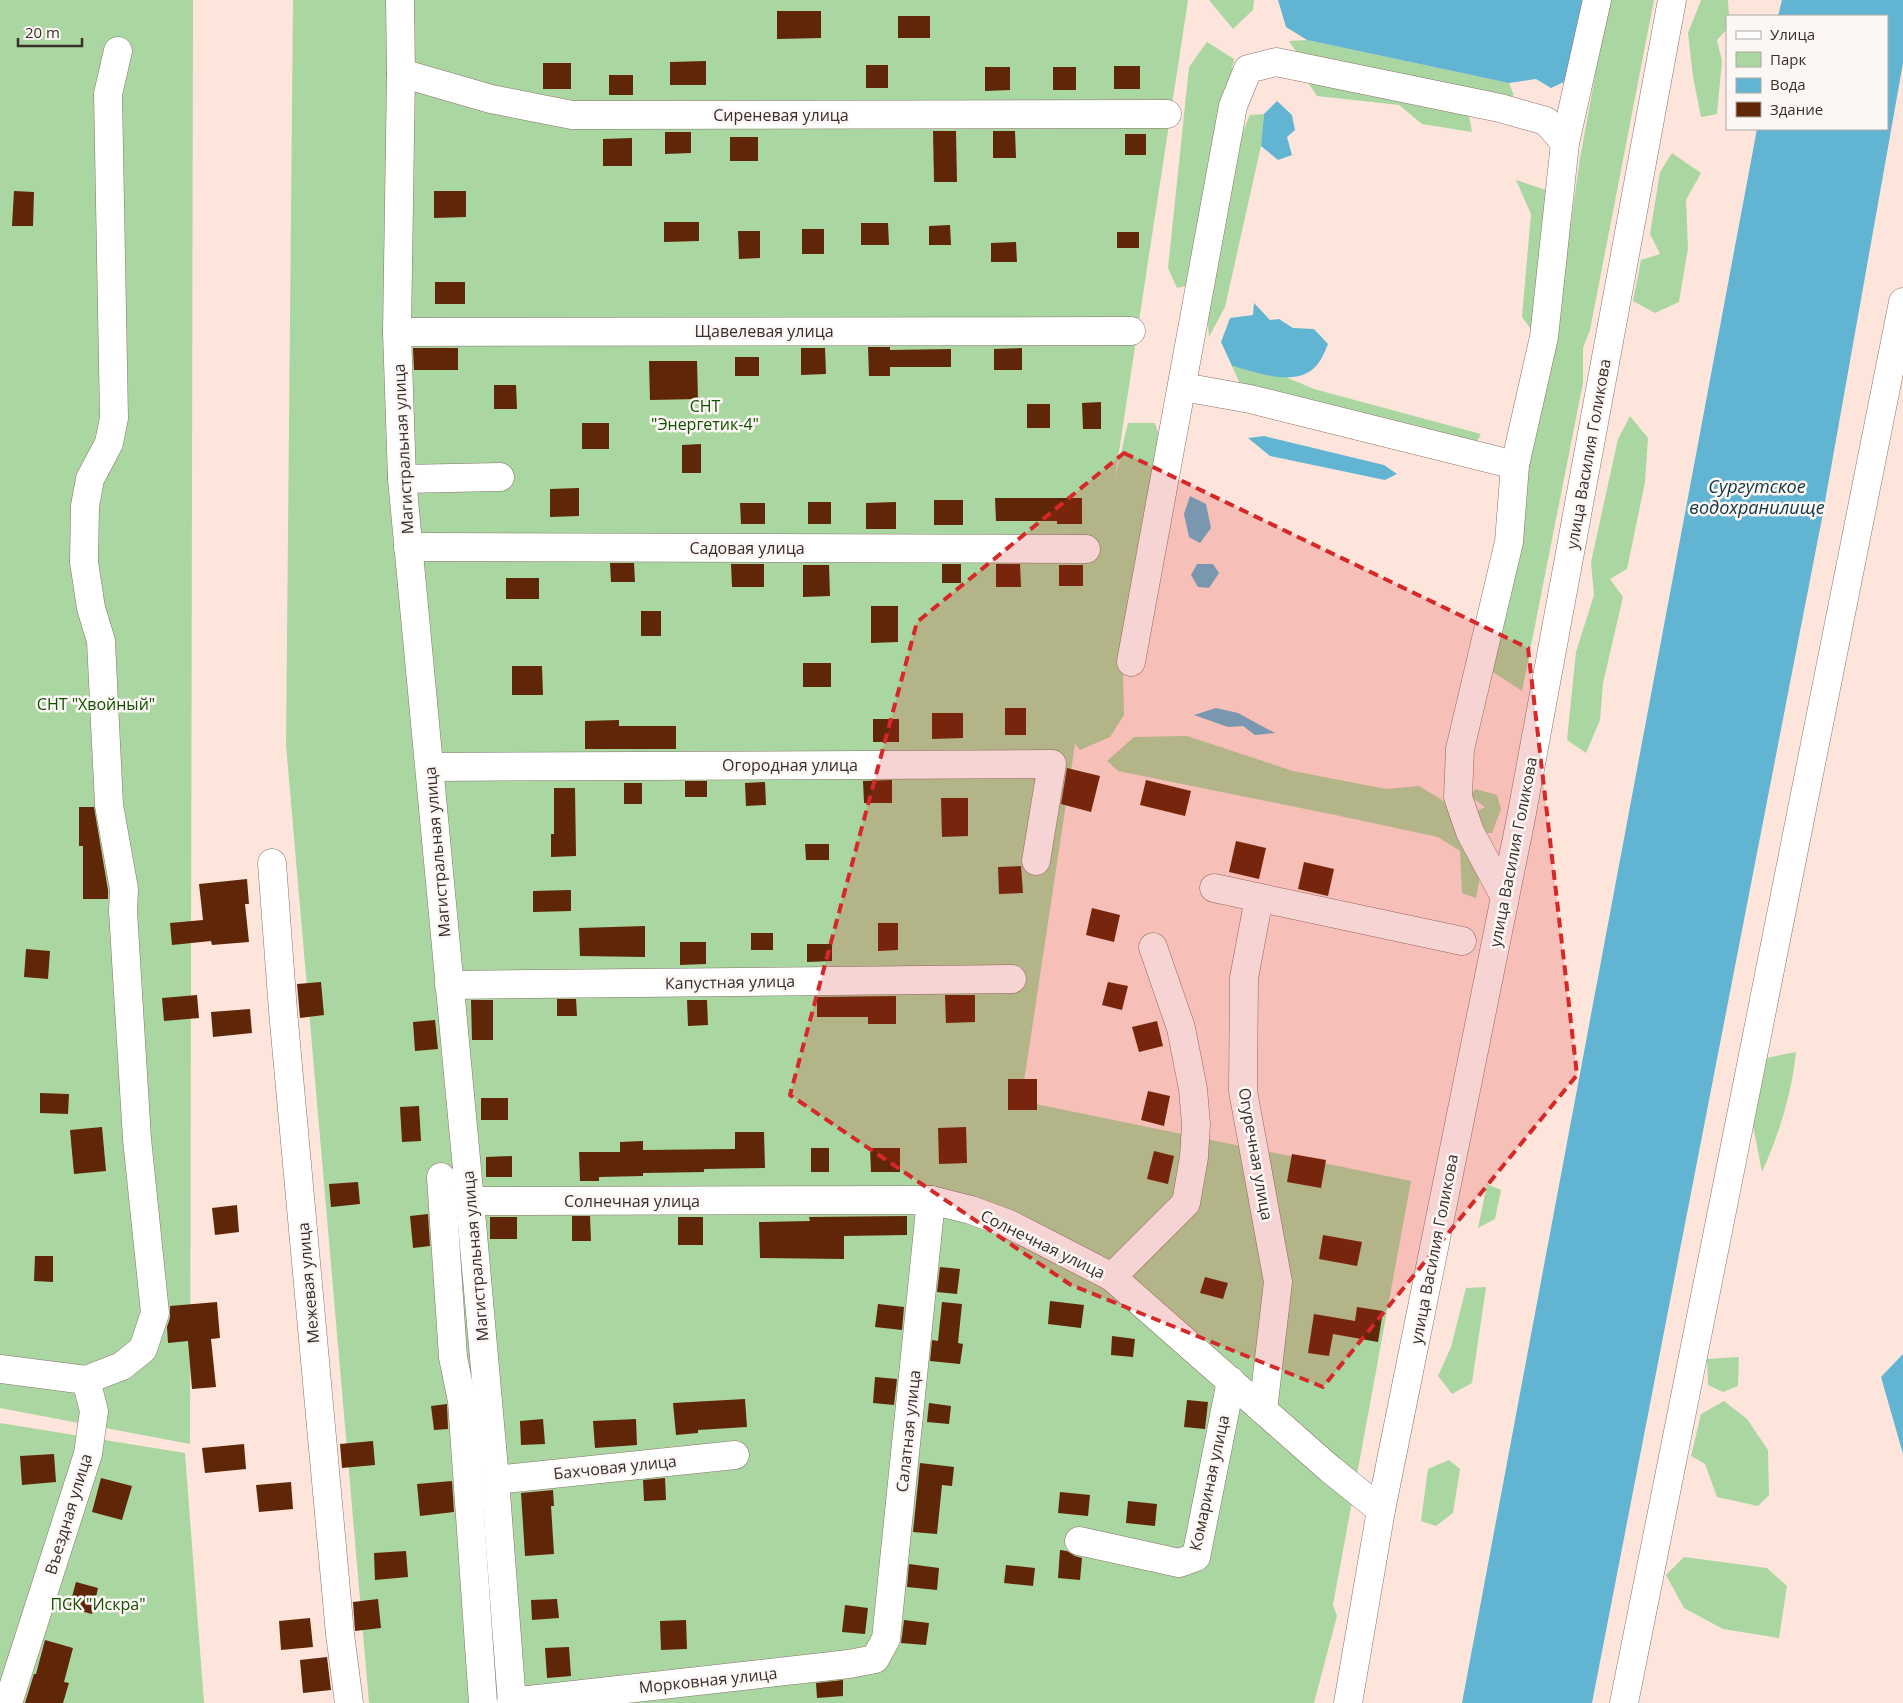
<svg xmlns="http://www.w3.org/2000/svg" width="1903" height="1703" font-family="'Open Sans',sans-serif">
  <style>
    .green { fill: #aad7a1 }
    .water { fill: #62b4d3 }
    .building { fill: #5f2607 }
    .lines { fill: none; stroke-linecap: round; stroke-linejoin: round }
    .minor-casing { stroke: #877269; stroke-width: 29 }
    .minor { stroke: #fff; stroke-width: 28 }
    .marked { fill: #d62828; fill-opacity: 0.2; stroke: #d62828; stroke-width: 4; stroke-dasharray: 10 6; stroke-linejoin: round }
    .labels { text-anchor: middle; stroke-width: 5; stroke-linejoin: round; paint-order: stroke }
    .street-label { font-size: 16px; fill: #382f2b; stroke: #fcf7f5 }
    .park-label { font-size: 16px; fill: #124f00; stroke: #fcf7f5 }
    .water-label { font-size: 18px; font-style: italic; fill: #0e3542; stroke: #fcf7f5 }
  </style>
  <rect width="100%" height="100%" fill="#fee5db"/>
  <!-- green -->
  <g class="green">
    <polygon points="0,0 193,0 190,1444 0,1408"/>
    <polygon points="293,0 1188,0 1115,478 1128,423 1155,423 1163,448 1123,675 1124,715 1110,737 1080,750 1075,744 1021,1101 1411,1181 1333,1605 1337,1616 1314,1703 369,1703 286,745"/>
    <polygon points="1209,0 1254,0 1253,10 1233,29"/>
    <polygon points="1609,0 1654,0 1590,330 1583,348 1583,383 1522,691 1490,670 1523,465 1555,336 1580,158"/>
    <polygon points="1701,0 1728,0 1729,16 1727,16 1727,29 1717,40 1722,61 1717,114 1701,117 1693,77 1688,33"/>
    <polygon points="1307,40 1509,83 1514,95 1499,101 1297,53 1289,41"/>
    <polygon points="1207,42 1234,59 1190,285 1177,288 1168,268 1189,67"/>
    <polygon points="1305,78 1468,111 1472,132 1422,124 1399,105 1317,96"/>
    <polygon points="1264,114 1261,146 1225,307 1209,337 1206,303 1234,152 1250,115"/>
    <polygon points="1672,153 1701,173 1686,200 1688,248 1679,302 1655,313 1633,301 1641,260 1660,254 1650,234 1660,172"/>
    <polygon points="1516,180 1549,191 1535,335 1522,317 1531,214"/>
    <polygon points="1232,366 1288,378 1314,389 1481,434 1475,445 1240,384"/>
    <polygon points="1630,416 1648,438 1645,482 1627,569 1610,579 1623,597 1603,683 1600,720 1586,753 1567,740 1576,652 1594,595 1591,562 1618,439"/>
    <polygon points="1187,736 1293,771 1386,789 1419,786 1447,803 1481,872 1476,898 1462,893 1460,851 1438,837 1340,816 1118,771 1107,761 1134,737"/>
    <polygon points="1475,789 1497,795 1501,809 1492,833 1478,833 1475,812 1485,807 1471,797"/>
    <path d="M1796 1052C1792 1093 1779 1134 1762 1172L1753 1126 1766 1058Z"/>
    <polygon points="1487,1184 1501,1190 1495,1219 1478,1228"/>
    <polygon points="1486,1287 1472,1383 1452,1394 1438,1376 1451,1347 1466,1288"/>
    <polygon points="1739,1357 1738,1386 1723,1392 1708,1385 1707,1359"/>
    <polygon points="1724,1401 1747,1419 1768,1450 1769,1495 1758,1506 1717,1497 1705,1464 1691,1456 1701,1414"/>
    <polygon points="0,1423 185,1453 204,1703 0,1703"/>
    <polygon points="1449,1460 1460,1469 1453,1513 1436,1526 1421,1521 1428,1469"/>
    <polygon points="1684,1557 1767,1568 1787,1586 1779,1638 1723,1629 1684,1608 1666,1575"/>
  </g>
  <!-- water -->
  <g class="water">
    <polygon points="1278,0 1584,0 1571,65 1564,82 1551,88 1536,79 1509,83 1307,40 1286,27"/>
    <polygon points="1782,0 1903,0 1903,63 1823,513 1592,1703 1462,1703 1757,129 1887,129 1887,16 1778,16"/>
    <polygon points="1277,101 1292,115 1295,130 1287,137 1292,155 1278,160 1261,146 1264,114"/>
    <path d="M1254 303 1270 320 1279 319 1293 328 1314 329 1328 344C1325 351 1322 359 1317 365 1296 389 1258 372 1232 366L1221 342 1230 318 1253 315Z"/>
    <polygon points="1264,436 1384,465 1397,474 1385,480 1270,456 1248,438"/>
    <polygon points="1190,496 1206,504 1211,528 1200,543 1189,537 1184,514"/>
    <polygon points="1197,564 1213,564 1219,573 1209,588 1198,587 1191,575"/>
    <polygon points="1216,708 1238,713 1275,733 1255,735 1243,726 1228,727 1194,715"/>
    <polygon points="1903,1354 1903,1454 1881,1377"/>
  </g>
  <!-- building -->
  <g class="building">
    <polygon points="777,11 821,11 821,38 777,39"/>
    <rect x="898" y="16" width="32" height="22"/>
    <polygon points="706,61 706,85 670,85 670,62"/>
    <rect x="543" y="63" width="28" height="26"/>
    <rect x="866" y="65" width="22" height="23"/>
    <rect x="1114" y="66" width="26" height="23"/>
    <polygon points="985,67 1010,67 1010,90 985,91"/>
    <rect x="1053" y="67" width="23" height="23"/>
    <rect x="609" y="75" width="24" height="20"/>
    <polygon points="933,131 956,131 957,182 934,182"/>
    <polygon points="993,131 1015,131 1016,158 993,158"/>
    <polygon points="665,132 691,132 691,153 665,154"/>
    <rect x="1125" y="134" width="21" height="21"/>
    <rect x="730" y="137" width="28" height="24"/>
    <polygon points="632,138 632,166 603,166 603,139"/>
    <polygon points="14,191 34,192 33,226 12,226"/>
    <polygon points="434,191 466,191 466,217 434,218"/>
    <polygon points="664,222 699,222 699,241 664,242"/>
    <polygon points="861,223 888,223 889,245 861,245"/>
    <polygon points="950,225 951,245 929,245 929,226"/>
    <rect x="802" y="229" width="22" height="25"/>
    <polygon points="738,231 760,231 760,258 739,259"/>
    <rect x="1117" y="232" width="22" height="16"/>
    <polygon points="1016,242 1017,262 991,262 991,243"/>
    <rect x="435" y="282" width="30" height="22"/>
    <polygon points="868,347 890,347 890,350 951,349 951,367 890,367 890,376 869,376"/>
    <polygon points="413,348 458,348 458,370 414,370"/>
    <polygon points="801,348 825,348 826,374 801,375"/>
    <polygon points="1022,348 1022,370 994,370 994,349"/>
    <rect x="735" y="357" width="24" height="19"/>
    <polygon points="649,361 697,361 698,399 650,400"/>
    <polygon points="494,385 516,385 517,409 494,409"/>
    <polygon points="1101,402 1101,429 1083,429 1082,403"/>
    <rect x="1027" y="404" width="23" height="24"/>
    <rect x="582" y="423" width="27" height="26"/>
    <polygon points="701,444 701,473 682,473 682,445"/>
    <polygon points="579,488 579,516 550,517 550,489"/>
    <polygon points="995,498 1082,498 1082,524 1057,524 1057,521 996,521"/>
    <rect x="934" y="500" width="29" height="25"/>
    <rect x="808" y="502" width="23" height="22"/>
    <polygon points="896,502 896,529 866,529 866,503"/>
    <polygon points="740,503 765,503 765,524 741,524"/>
    <polygon points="610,563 634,563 635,582 611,582"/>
    <polygon points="731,564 764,564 764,587 732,587"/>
    <rect x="942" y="564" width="19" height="19"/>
    <polygon points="996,564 1020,564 1021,587 996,587"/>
    <polygon points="803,565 829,565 830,596 803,597"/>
    <rect x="1059" y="565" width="24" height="21"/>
    <rect x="506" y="578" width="33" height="21"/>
    <polygon points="871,606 898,606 898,642 871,643"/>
    <rect x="641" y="611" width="20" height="25"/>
    <rect x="803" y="663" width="28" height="24"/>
    <polygon points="512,666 542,666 543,695 512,695"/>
    <rect x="1005" y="708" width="21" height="27"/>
    <polygon points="932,713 963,713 963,738 932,739"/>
    <rect x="873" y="719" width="26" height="23"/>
    <polygon points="619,720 619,726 676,726 676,749 585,749 585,721"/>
    <polygon points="1067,768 1100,776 1091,812 1061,804"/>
    <polygon points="892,780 892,803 864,803 863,781"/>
    <polygon points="1146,780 1191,791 1185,816 1140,805"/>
    <rect x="685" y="781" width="22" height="16"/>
    <polygon points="765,782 766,805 746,806 745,783"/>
    <rect x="624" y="783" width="18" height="21"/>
    <polygon points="554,788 575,788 576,856 551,857 551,834 554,834"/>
    <polygon points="941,798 968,798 968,836 942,837"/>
    <polygon points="79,807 94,807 108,890 108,899 83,899 83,846 79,846"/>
    <polygon points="1236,841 1266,848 1259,879 1229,872"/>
    <polygon points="805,844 829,844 829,860 806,860"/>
    <polygon points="1304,862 1334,869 1328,896 1298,889"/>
    <polygon points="1021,866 1023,893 999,894 998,867"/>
    <polygon points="247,879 249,904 245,904 249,942 212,945 211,941 172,945 170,923 203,920 199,884"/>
    <polygon points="571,890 571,911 533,912 533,891"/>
    <polygon points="1092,908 1120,915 1114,942 1086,935"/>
    <polygon points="878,923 898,923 898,950 878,951"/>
    <polygon points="645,926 645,957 580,956 579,928"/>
    <rect x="751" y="933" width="22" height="17"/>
    <polygon points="680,942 706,942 706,964 680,965"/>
    <polygon points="807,944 832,944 832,961 807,962"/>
    <polygon points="26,949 50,951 48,979 24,977"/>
    <polygon points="321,982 324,1015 300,1018 297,984"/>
    <polygon points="1108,982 1128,986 1122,1010 1102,1005"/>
    <polygon points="197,995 199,1018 164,1021 162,998"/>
    <polygon points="945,995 975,995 975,1022 946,1023"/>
    <polygon points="896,996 896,1024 868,1024 868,1017 817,1017 817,997"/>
    <polygon points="557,999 576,999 577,1016 557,1016"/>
    <polygon points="471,1000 493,1000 493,1040 472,1040"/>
    <polygon points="687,1000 707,1000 708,1025 688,1026"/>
    <polygon points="250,1009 252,1033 213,1037 211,1012"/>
    <polygon points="435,1020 438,1049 415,1051 413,1022"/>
    <polygon points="1157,1021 1163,1046 1139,1052 1132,1027"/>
    <rect x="1008" y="1079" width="29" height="31"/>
    <polygon points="1148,1091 1170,1096 1164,1126 1141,1120"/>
    <polygon points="40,1093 69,1094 68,1114 40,1113"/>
    <rect x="481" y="1098" width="27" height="22"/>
    <polygon points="419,1106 421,1141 402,1142 400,1107"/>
    <polygon points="102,1127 106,1171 74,1174 70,1130"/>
    <polygon points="966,1127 967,1163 939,1164 938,1128"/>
    <polygon points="735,1132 764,1132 765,1168 704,1169 704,1172 643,1173 643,1176 599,1177 599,1181 580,1181 579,1152 620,1152 620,1142 643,1141 643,1150 735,1149"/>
    <rect x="811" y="1148" width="18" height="24"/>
    <polygon points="870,1148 900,1148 900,1172 871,1172"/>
    <polygon points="1154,1151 1174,1156 1168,1184 1147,1179"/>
    <polygon points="1292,1154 1326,1160 1321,1188 1287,1182"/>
    <polygon points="512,1156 512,1177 486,1177 486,1157"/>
    <polygon points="358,1182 360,1204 331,1207 329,1184"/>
    <polygon points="237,1205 239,1232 215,1235 212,1208"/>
    <polygon points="428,1214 430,1246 413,1248 410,1216"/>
    <polygon points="572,1216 590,1216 591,1241 572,1241"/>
    <polygon points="907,1216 907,1235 844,1236 844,1259 760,1258 759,1222 810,1221 809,1217"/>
    <rect x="490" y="1217" width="27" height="22"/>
    <rect x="678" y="1217" width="25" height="28"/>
    <polygon points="1323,1235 1362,1242 1357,1266 1319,1259"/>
    <polygon points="35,1256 53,1256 53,1282 34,1281"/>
    <polygon points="940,1267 960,1269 957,1294 937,1292"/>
    <polygon points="1205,1277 1228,1283 1223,1299 1200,1293"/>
    <polygon points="1050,1301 1084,1305 1081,1328 1048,1324"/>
    <polygon points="217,1302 220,1338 211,1339 216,1387 192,1389 188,1341 168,1343 167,1327 170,1318 170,1306"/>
    <polygon points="942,1302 962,1304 958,1343 963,1344 960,1364 930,1361 932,1340 938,1341"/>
    <polygon points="878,1304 904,1307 902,1330 875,1327"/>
    <polygon points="1357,1307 1383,1311 1378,1342 1333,1334 1329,1356 1308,1353 1314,1314 1355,1321"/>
    <polygon points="1112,1336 1135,1339 1133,1357 1111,1355"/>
    <polygon points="875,1377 897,1379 894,1405 873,1403"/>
    <polygon points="745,1399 747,1427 698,1430 698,1433 676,1435 673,1403"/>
    <polygon points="1187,1400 1208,1402 1205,1429 1184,1427"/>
    <polygon points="929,1403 951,1406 949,1424 927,1422"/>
    <polygon points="447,1404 448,1429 434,1430 431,1406"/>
    <polygon points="543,1419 545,1444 521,1445 520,1421"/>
    <polygon points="636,1419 637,1445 595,1448 593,1421"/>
    <polygon points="373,1441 375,1465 342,1468 340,1444"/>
    <polygon points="244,1444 246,1469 205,1473 202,1448"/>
    <polygon points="54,1454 56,1482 22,1485 20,1456"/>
    <polygon points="920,1463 954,1467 952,1486 942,1485 937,1534 913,1532"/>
    <polygon points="101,1478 132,1486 122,1520 92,1512"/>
    <polygon points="665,1478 666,1500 644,1501 643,1480"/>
    <polygon points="452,1481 454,1512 420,1516 417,1484"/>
    <polygon points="291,1482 293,1509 259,1512 256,1485"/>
    <polygon points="553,1490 554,1506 551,1506 554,1554 525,1556 521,1493"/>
    <polygon points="1060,1492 1090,1495 1088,1516 1058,1513"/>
    <polygon points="1128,1501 1157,1504 1155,1526 1126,1523"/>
    <polygon points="1060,1550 1067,1551 1075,1556 1082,1558 1080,1580 1058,1578"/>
    <polygon points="406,1551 408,1577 375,1580 374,1553"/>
    <polygon points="909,1564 939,1568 937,1590 907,1587"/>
    <polygon points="1006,1565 1035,1568 1033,1586 1004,1583"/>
    <polygon points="76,1582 98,1588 92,1614 69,1608"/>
    <polygon points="378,1599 381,1628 355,1631 353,1602"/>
    <polygon points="557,1599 559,1618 532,1620 531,1600"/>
    <polygon points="845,1605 868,1608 865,1634 842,1632"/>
    <polygon points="310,1618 313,1647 281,1650 279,1621"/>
    <polygon points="686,1620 687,1649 661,1650 660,1621"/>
    <polygon points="904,1620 929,1623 926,1645 901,1643"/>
    <polygon points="45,1640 73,1648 64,1682 69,1683 63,1703 25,1703 34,1674 36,1674"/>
    <polygon points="569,1647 571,1676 547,1678 545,1648"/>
    <polygon points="327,1657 331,1690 303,1693 300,1660"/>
    <polygon points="843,1680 843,1696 817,1698 816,1683"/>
  </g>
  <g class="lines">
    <defs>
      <g id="minor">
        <polyline points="400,0 401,73 397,332 402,479 470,1201 495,1480 512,1703"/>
        <polyline points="401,73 491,99 572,115 1167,114"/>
        <polyline points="397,332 1131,331"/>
        <polyline points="1183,387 1250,399 1515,465"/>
        <polyline points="402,479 500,477"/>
        <polyline points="408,547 1086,549"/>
        <polyline points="1131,662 1233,106 1248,69 1276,62 1500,108 1546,121 1565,143"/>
        <polyline points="430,767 1052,764 1036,861"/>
        <polyline points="272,863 283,1011 340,1634 349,1703"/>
        <polyline points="1214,888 1462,941"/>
        <polyline points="1505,897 1470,832 1458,797 1460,749 1509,542 1515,465 1544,337 1565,143 1597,0"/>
        <polyline points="1259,898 1244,978 1243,1091 1278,1282 1263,1410"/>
        <polyline points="449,985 1012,979"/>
        <polyline points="441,1177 453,1357 462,1401 483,1703"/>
        <polyline points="470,1201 931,1200 971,1210 1009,1224 1112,1277 1330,1469 1381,1510"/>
        <polyline points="1112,1277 1186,1203 1194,1157 1196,1124 1193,1089 1181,1028 1153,947"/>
        <polyline points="0,1369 86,1380 122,1366 143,1349 155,1313 137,1139 123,911 124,889 109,805 101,641 91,608 84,562 85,506 90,479 109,443 114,418 108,94 118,51"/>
        <polyline points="495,1480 735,1455"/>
        <polyline points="1079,1541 1179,1563 1196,1557 1231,1381"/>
        <polyline points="511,1702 849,1664 875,1659 886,1639 931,1200"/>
        <polyline points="8,1703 88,1454 94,1411 86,1380"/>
        <polyline points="1348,1703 1381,1510 1521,818 1672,0"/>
        <polyline points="1624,1703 1903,302"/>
      </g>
    </defs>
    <!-- minor casing -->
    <use href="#minor" class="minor-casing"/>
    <!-- minor -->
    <use href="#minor" class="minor"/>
  </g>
  <!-- marked area -->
  <path class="marked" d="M1124 453 1528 648 1577 1075 1323 1387 1071 1285 790 1095 917 622Z"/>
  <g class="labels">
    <!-- street labels -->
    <g class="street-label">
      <text x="781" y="121">Сиреневая улица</text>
      <text x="764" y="337">Щавелевая улица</text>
      <text transform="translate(403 449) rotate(-93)" y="6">Магистральная улица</text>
      <text transform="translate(1588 454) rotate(-80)" y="6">улица Василия Голикова</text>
      <text x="747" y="554">Садовая улица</text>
      <text x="790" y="771">Огородная улица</text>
      <text transform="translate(437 852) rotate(-95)" y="6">Магистральная улица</text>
      <text transform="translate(1513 852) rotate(-79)" y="6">улица Василия Голикова</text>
      <text transform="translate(730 982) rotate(-1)" y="6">Капустная улица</text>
      <text transform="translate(1256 1154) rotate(80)" y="6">Огуречная улица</text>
      <text x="632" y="1207">Солнечная улица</text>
      <text transform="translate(1043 1244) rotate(26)" y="6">Солнечная улица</text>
      <text transform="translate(1434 1249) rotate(-79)" y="6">улица Василия Голикова</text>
      <text transform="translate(475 1256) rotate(-95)" y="6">Магистральная улица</text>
      <text transform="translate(308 1283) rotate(-95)" y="6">Межевая улица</text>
      <text transform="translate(908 1431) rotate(-84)" y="6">Салатная улица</text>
      <text transform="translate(615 1467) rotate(-6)" y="6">Бахчовая улица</text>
      <text transform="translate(1209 1483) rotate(-78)" y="6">Комариная улица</text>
      <text transform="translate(68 1514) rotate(-73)" y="6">Въездная улица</text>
      <text transform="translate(708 1680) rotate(-6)" y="6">Морковная улица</text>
    </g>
    <!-- park labels -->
    <g class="park-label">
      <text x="705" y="412">СНТ<tspan x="705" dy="18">"Энергетик-4"</tspan></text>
      <text x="96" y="710">СНТ "Хвойный"</text>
      <text x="98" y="1610">ПСК "Искра"</text>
    </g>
    <!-- water labels -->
    <g class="water-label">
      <text x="1757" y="493">Сургутское<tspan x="1757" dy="21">водохранилище</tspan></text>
    </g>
  </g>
  <!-- legend -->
  <rect x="1726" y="15" width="162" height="115" fill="#fcf7f5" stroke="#aea7a4"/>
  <rect x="1736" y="31" width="25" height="8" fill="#ffffff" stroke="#aea7a4"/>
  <text x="1770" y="40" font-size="15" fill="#382f2b">Улица</text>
  <rect x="1736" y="52" width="25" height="15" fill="#aad7a1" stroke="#aea7a4"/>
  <text x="1770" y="65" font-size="15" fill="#382f2b">Парк</text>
  <rect x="1736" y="78" width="25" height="15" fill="#62b4d3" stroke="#aea7a4"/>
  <text x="1770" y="90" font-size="15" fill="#382f2b">Вода</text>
  <rect x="1736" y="102" width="25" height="15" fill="#5f2607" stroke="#aea7a4"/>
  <text x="1770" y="115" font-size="15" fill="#382f2b">Здание</text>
  <!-- scale -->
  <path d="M18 38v8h64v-8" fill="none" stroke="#382f2b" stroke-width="2.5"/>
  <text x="25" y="38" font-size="15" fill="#382f2b" stroke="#fcf7f5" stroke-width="4" paint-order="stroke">20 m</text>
</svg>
